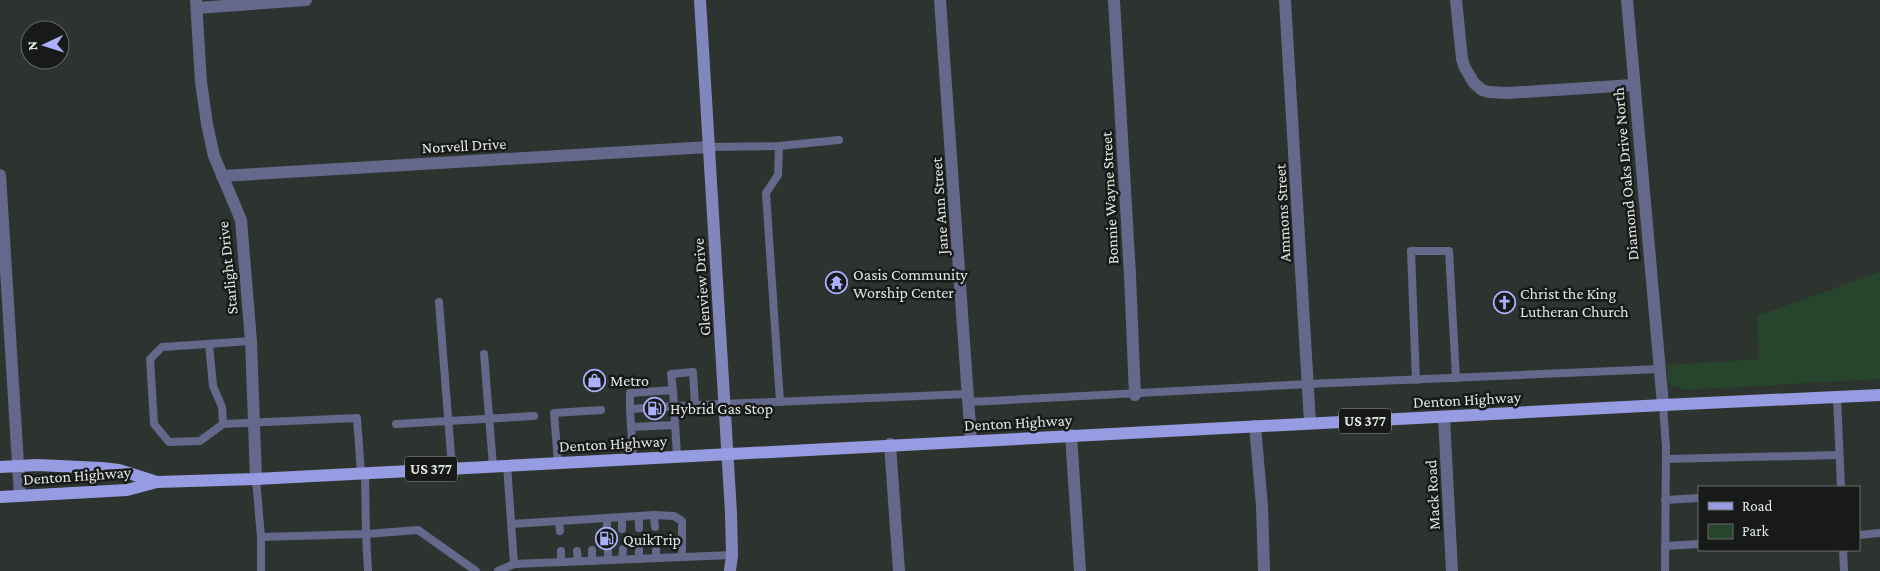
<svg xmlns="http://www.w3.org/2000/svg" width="1880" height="571" font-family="'Crimson Pro',serif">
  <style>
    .green { fill: #27442c }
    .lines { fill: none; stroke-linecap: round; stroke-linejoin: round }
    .service { stroke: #64688a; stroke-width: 8 }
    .minor { stroke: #64688a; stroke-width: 12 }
    .secondary { stroke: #8186bc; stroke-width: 12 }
    .primary { stroke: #979ce2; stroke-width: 12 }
    .labels { text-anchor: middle; stroke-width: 5; stroke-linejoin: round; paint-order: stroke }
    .shield { fill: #171a18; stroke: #a6aaa6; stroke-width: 1 }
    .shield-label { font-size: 15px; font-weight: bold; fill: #e3e7e3 }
    .street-label { font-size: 16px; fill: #e3e7e3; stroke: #171a18 }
    .poi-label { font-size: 16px; fill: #e3e7e3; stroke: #171a18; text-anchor: start }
  </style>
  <rect width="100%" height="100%" fill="#2d332e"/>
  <!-- green -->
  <polygon class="green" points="1880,272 1880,379 1685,390 1668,384 1667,365 1759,359 1757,316"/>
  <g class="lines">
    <!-- service -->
    <g class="service">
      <polyline points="779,146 778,175 766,193 780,402"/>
      <polyline points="709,147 779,146 839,140"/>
      <polyline points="439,302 452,468"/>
      <polyline points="251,341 162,347 150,359 154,424 169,442 200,441 223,424 357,418 361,473"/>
      <polyline points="209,344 213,386 222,407 223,424"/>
      <polyline points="484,354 493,466"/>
      <polyline points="1416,380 1411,251 1449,251 1456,378"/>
      <polyline points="673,390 671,374 693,372 695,405"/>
      <polyline points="1837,397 1841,487"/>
      <polyline points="969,402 1308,384 1659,369"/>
      <polyline points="1663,405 1666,447 1665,571"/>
      <polyline points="630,409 630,393 673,390 674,406 663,407"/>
      <polyline points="396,424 534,416"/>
      <polyline points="631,427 675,425"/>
      <polyline points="677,456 674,406 968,394"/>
      <polyline points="633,458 630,409 645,408"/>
      <polyline points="1666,459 1839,455"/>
      <polyline points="558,462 554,413 601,410"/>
      <polyline points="507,465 514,564 732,555"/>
      <polyline points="365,473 366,534 418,530 476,571"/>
      <polyline points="256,479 261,537 366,534 368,571"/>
      <polyline points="1665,500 1699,498"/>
      <polyline points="654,515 655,527"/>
      <polyline points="639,516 639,528"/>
      <polyline points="622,518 622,529"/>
      <polyline points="607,519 607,529"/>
      <polyline points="559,521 560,531"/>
      <polyline points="512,524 654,515 674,516 682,521 682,556"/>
      <polyline points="1859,535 1880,533"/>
      <polyline points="1665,546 1699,544"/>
      <polyline points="639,548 639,559"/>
      <polyline points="656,548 656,558"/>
      <polyline points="592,550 592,561"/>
      <polyline points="608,550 608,560"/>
      <polyline points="1843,550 1844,571"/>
      <polyline points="561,551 561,562"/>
      <polyline points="577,551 578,561"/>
      <polyline points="622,559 623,549"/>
      <polyline points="261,571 261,537"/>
      <polyline points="498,571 514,564"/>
    </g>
    <!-- minor -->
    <g class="minor">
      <polyline points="196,0 201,82 207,124 214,156 241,220 251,341 256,479"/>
      <polyline points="940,0 971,441"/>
      <polyline points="1114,0 1130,275 1135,395"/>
      <polyline points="1285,0 1310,423"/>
      <polyline points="1456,0 1462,59 1465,68 1474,83 1482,90 1489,92 1507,93 1633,85"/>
      <polyline points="1627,0 1663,405"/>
      <polyline points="197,8 306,0"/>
      <polyline points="0,175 20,496"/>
      <polyline points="222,176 709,147"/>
      <polyline points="1444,417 1452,571"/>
      <polyline points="1255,426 1262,506 1264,571"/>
      <polyline points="1071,435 1080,571"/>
      <polyline points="890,444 899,571"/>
    </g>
    <!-- secondary -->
    <polyline class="secondary" points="700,0 731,513 732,555 730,571"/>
    <!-- primary -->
    <g class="primary">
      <polyline points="0,467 37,465 102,468 119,470 157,482"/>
      <polyline points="0,497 127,490 157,482 256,479 1663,405 1880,395"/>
    </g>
  </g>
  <!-- icons -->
  <defs>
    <symbol id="temple-ring" viewBox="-11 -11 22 22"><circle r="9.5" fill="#171a18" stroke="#aab0fb" stroke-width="1.5"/><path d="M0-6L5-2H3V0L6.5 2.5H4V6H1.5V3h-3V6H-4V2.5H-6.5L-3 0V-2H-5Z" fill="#aab0fb"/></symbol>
    <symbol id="church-ring" viewBox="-11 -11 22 22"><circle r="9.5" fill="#171a18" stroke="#aab0fb" stroke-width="1.5"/><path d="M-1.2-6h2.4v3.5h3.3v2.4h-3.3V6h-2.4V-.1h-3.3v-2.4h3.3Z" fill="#aab0fb"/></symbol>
    <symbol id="shop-ring" viewBox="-11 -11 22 22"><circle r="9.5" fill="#171a18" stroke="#aab0fb" stroke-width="1.5"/><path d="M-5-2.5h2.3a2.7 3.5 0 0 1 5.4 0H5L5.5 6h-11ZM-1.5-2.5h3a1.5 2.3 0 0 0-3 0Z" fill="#aab0fb"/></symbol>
    <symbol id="fuel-ring" viewBox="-11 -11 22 22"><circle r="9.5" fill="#171a18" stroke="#aab0fb" stroke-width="1.5"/><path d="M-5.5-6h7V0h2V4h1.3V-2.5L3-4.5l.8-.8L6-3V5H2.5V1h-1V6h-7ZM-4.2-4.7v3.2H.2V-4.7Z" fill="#aab0fb"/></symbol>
  </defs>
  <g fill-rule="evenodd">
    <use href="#temple-ring" x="824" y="270" width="25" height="25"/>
    <use href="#church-ring" x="1492" y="290" width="25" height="25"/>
    <use href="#shop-ring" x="582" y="368" width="25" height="25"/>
    <use href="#fuel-ring" x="642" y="396" width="25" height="25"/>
    <use href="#fuel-ring" x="594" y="526" width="25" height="25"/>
  </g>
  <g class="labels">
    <!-- shield labels -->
    <g class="shield">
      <rect x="1339" y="408.5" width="52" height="25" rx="4"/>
      <rect x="405" y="456.5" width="52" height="25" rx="4"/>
    </g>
    <g class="shield-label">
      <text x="1365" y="426">US 377</text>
      <text x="431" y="474">US 377</text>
    </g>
    <!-- street labels -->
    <g class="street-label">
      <text transform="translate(464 145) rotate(-3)" y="6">Norvell Drive</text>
      <text transform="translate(1625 174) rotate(-95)" y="6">Diamond Oaks Drive North</text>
      <text transform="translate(1109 198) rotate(-93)" y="6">Bonnie Wayne Street</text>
      <text transform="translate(939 206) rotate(-94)" y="6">Jane Ann Street</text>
      <text transform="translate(1282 213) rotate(-93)" y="6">Ammons Street</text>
      <text transform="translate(227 268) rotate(-96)" y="6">Starlight Drive</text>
      <text transform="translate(701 287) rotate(-94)" y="6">Glenview Drive</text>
      <text transform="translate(1467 399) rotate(-3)" y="6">Denton Highway</text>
      <text transform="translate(1018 422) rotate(-3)" y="6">Denton Highway</text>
      <text transform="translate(613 443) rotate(-3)" y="6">Denton Highway</text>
      <text transform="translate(77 475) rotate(-4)" y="6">Denton Highway</text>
      <text transform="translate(1432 495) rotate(-93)" y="6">Mack Road</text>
    </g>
    <!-- poi labels -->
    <g class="poi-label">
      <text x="853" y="280">Oasis Community<tspan x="853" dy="18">Worship Center</tspan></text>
      <text x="1520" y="299">Christ the King<tspan x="1520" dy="18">Lutheran Church</tspan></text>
      <text x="610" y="386">Metro</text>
      <text x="670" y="414">Hybrid Gas Stop</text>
      <text x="623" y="545">QuikTrip</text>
    </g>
  </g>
  <!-- legend -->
  <rect x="1698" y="486" width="162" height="65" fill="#171a18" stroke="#696c69"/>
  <rect x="1708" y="502" width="25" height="8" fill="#979ce2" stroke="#696c69"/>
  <text x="1742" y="511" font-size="15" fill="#e3e7e3">Road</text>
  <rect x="1708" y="524" width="25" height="15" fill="#27442c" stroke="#696c69"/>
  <text x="1742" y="536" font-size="15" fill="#e3e7e3">Park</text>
  <!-- north arrow -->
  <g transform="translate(45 45) rotate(266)"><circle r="24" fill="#171a18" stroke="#696c69"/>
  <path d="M0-4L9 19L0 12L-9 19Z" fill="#aab0fb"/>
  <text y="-8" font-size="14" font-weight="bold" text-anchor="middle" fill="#e3e7e3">N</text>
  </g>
</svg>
